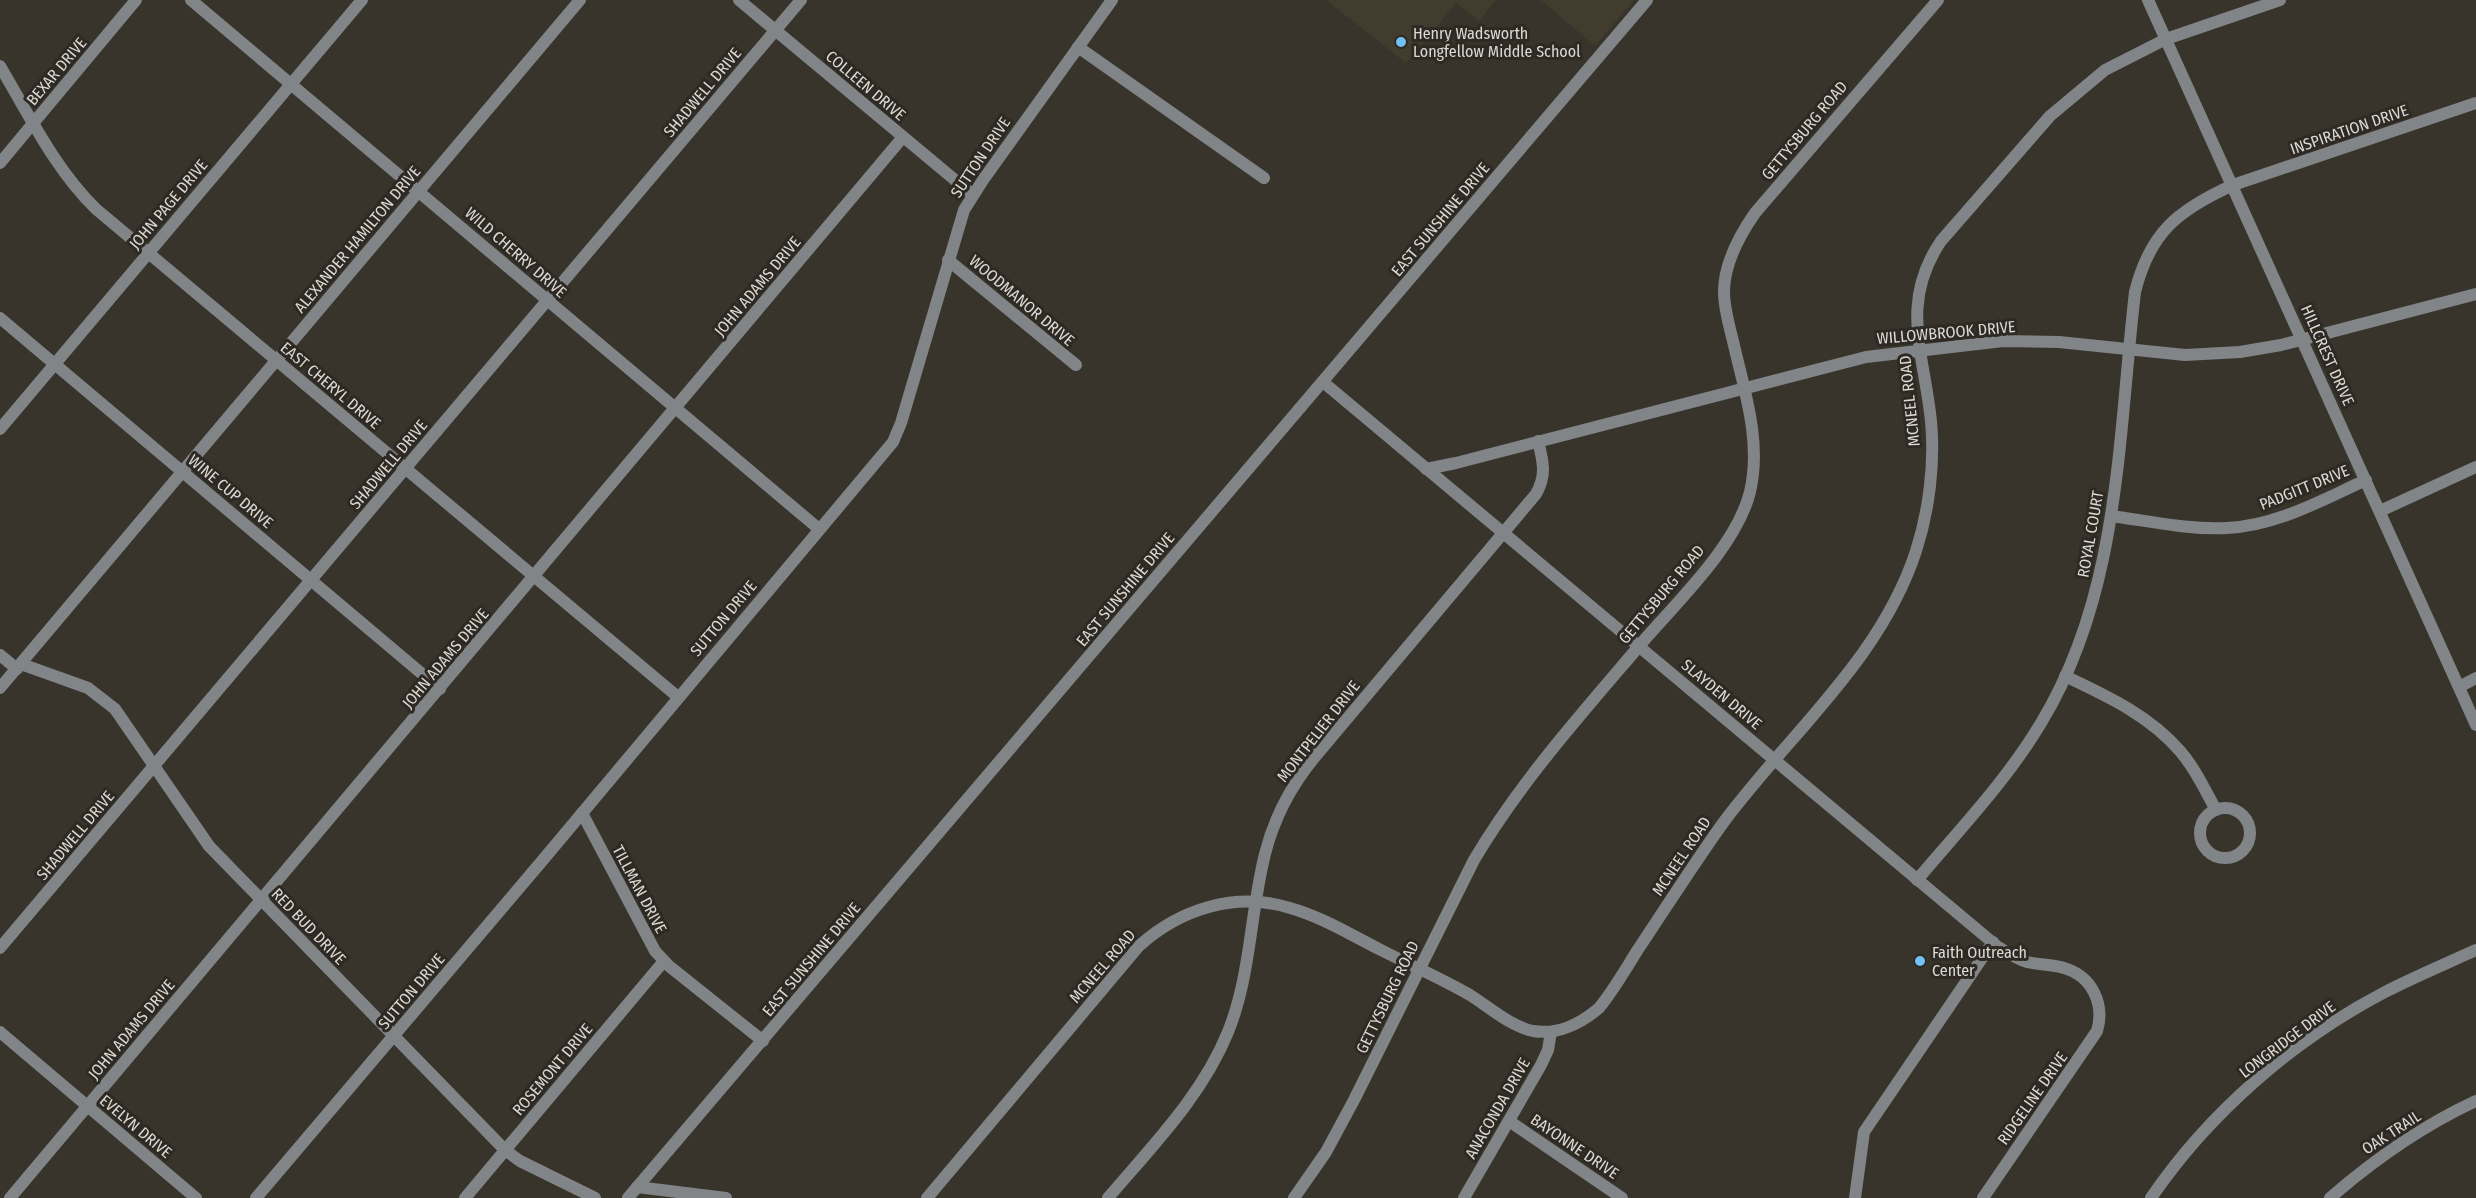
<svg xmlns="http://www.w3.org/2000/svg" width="2476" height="1198" font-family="'Fira Sans Condensed',sans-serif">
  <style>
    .built { fill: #423c2e }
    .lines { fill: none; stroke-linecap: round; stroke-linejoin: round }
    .minor { stroke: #818588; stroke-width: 12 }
    .poi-dot { fill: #71c1f5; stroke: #2e2a23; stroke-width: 2 }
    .labels { text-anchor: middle; stroke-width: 6; stroke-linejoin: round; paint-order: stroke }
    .poi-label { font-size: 16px; fill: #dbd9d4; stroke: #2e2a23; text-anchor: start }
    .street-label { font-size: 16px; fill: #dbd9d4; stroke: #2e2a23 }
  </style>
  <rect width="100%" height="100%" fill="#38342c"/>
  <!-- built -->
  <g class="built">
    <polygon points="1326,0 1496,0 1479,21 1456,3 1406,63"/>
    <polygon points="1541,0 1634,0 1595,46"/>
  </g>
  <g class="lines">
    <!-- minor -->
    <g class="minor">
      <polyline points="191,0 819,529"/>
      <polyline points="739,0 973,195"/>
      <polyline points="2148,0 2476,725"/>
      <polyline points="1078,47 1264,178"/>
      <path d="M0 66C29 115 55 169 96 209L678 697"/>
      <polyline points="0,163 136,0"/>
      <polyline points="948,260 1076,365"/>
      <polyline points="0,318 440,689"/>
      <path d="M1323 382 1998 947C2008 953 2017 959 2027 962 2039 965 2053 964 2064 968 2092 976 2105 1004 2097 1031L1983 1198"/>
      <polyline points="0,429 362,0"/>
      <polyline points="1426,469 1456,463 1866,357 2003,341 2059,342 2185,355 2240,352 2281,345 2476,294"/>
      <polyline points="2380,511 2476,467"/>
      <path d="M2111 516C2149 521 2189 530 2227 528 2276 526 2322 500 2366 480"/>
      <polyline points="0,655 17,669"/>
      <polyline points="21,664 88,688 115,709 209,846 505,1150 520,1161 595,1198"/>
      <path d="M2065 676C2107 696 2149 715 2180 751 2195 768 2205 790 2216 810"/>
      <polyline points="2459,687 2476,678"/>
      <polyline points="0,688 580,0"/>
      <circle cx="2225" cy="833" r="25"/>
      <polyline points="582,813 655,951 669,966 763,1041"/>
      <path d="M1917 880C1960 829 2007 780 2041 723 2120 593 2118 438 2135 292 2150 232 2178 210 2233 185L2476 103"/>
      <polyline points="0,948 801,0"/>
      <polyline points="0,1032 196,1198"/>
      <polyline points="1509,1121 1622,1198"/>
      <polyline points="637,1187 726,1198"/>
      <polyline points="10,1198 903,137"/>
      <polyline points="256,1198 542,861 893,442 901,423 964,210 983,180 1112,0"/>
      <polyline points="465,1198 664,961"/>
      <polyline points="628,1198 1647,0"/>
      <path d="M927 1198 1139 946C1180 909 1236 891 1290 908 1322 917 1351 935 1381 950 1410 965 1441 978 1470 995 1489 1007 1510 1026 1533 1031 1559 1035 1580 1024 1599 1008 1613 991 1625 970 1637 951 1665 909 1693 865 1723 823 1789 734 1881 659 1916 551 1929 511 1935 463 1931 421 1924 353 1899 303 1941 241L2050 116 2105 70 2166 39 2280 0"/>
      <path d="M1108 1198C1152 1146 1202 1096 1228 1032 1251 975 1250 913 1265 854 1274 818 1291 786 1314 758L1536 494C1547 475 1543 461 1538 441"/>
      <path d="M1294 1198 1326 1152 1354 1100 1474 860C1522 779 1585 710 1646 638 1681 598 1737 544 1750 492 1762 441 1744 390 1733 341 1729 325 1724 308 1724 292 1724 263 1739 236 1755 213L1938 0"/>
      <polyline points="1464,1198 1541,1065 1548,1050 1551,1032"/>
      <polyline points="1855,1198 1864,1132 1993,942"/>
      <path d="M2151 1198C2209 1113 2293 1040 2385 992 2414 977 2445 964 2476 950"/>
      <path d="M2330 1198C2375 1159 2422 1126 2476 1101"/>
    </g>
  </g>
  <!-- markers -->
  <g class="poi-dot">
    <circle cx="1401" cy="42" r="6"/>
    <circle cx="1920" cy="961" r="6"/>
  </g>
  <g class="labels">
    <!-- poi labels -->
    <g class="poi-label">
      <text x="1413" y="39">Henry Wadsworth<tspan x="1413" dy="18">Longfellow Middle School</tspan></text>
      <text x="1932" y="958">Faith Outreach<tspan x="1932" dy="18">Center</tspan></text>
    </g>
    <!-- street labels -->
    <g class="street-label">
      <text transform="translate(56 71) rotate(-50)" y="6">BEXAR DRIVE</text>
      <text transform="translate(866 85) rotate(40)" y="6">COLLEEN DRIVE</text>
      <text transform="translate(702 92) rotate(-50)" y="6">SHADWELL DRIVE</text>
      <text transform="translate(2349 129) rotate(-19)" y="6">INSPIRATION DRIVE</text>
      <text transform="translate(1804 130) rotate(-50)" y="6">GETTYSBURG ROAD</text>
      <text transform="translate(980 157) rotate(-56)" y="6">SUTTON DRIVE</text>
      <text transform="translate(168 204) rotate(-50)" y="6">JOHN PAGE DRIVE</text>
      <text transform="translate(1440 219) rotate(-50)" y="6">EAST SUNSHINE DRIVE</text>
      <text transform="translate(357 239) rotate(-50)" y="6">ALEXANDER HAMILTON DRIVE</text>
      <text transform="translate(516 252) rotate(41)" y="6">WILD CHERRY DRIVE</text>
      <text transform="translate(757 286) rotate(-50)" y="6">JOHN ADAMS DRIVE</text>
      <text transform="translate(1022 300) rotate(40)" y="6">WOODMANOR DRIVE</text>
      <text transform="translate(1946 332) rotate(-5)" y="6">WILLOWBROOK DRIVE</text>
      <text transform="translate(2328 355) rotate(66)" y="6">HILLCREST DRIVE</text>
      <text transform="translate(331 385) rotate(40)" y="6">EAST CHERYL DRIVE</text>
      <text transform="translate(1909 401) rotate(-96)" y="6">MCNEEL ROAD</text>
      <text transform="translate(388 464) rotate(-50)" y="6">SHADWELL DRIVE</text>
      <text transform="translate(2304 487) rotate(-22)" y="6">PADGITT DRIVE</text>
      <text transform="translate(231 491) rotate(40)" y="6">WINE CUP DRIVE</text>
      <text transform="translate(2090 534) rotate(-80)" y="6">ROYAL COURT</text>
      <text transform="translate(1125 589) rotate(-50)" y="6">EAST SUNSHINE DRIVE</text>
      <text transform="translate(1661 594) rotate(-50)" y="6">GETTYSBURG ROAD</text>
      <text transform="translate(723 618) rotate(-50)" y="6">SUTTON DRIVE</text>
      <text transform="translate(445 658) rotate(-50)" y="6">JOHN ADAMS DRIVE</text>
      <text transform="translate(1722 694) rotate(40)" y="6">SLAYDEN DRIVE</text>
      <text transform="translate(1318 731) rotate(-52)" y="6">MONTPELIER DRIVE</text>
      <text transform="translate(75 835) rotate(-50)" y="6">SHADWELL DRIVE</text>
      <text transform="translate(1681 856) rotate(-56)" y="6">MCNEEL ROAD</text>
      <text transform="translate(640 889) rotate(62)" y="6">TILLMAN DRIVE</text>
      <text transform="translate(309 926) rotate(46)" y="6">RED BUD DRIVE</text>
      <text transform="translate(811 959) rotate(-50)" y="6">EAST SUNSHINE DRIVE</text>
      <text transform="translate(1102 966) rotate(-49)" y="6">MCNEEL ROAD</text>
      <text transform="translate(411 991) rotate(-50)" y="6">SUTTON DRIVE</text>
      <text transform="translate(1387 997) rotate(-64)" y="6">GETTYSBURG ROAD</text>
      <text transform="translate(131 1029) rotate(-50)" y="6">JOHN ADAMS DRIVE</text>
      <text transform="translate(2287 1039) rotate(-37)" y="6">LONGRIDGE DRIVE</text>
      <text transform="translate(552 1069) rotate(-50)" y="6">ROSEMONT DRIVE</text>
      <text transform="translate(2032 1098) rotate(-55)" y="6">RIDGELINE DRIVE</text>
      <text transform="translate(1497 1108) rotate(-60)" y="6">ANACONDA DRIVE</text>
      <text transform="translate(136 1126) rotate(40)" y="6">EVELYN DRIVE</text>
      <text transform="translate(2391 1132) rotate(-33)" y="6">OAK TRAIL</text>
      <text transform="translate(1575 1146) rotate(34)" y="6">BAYONNE DRIVE</text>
    </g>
  </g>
</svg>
